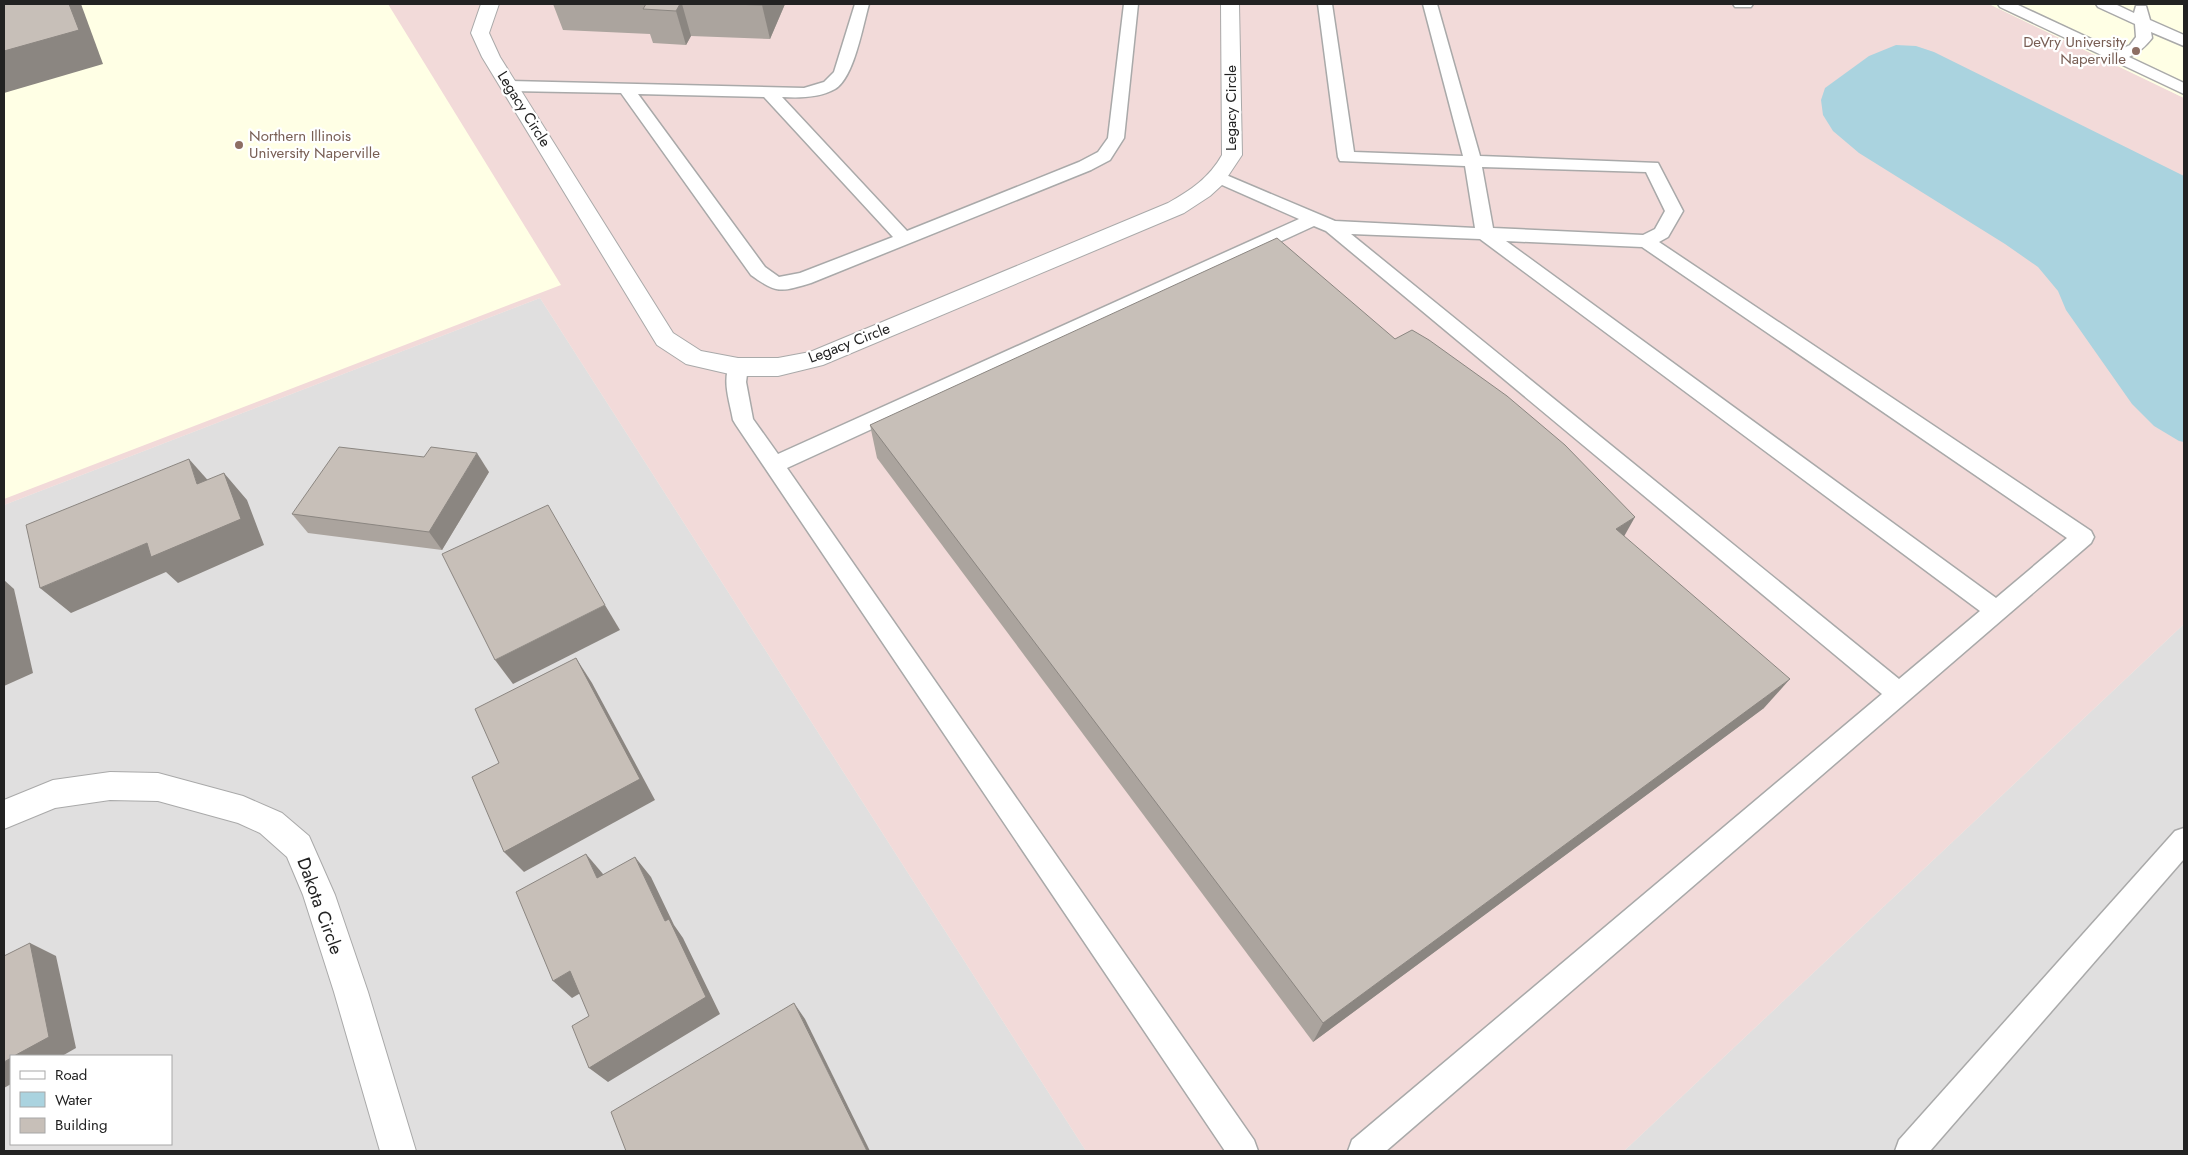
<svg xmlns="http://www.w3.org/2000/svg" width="2188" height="1155" font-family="Jost,sans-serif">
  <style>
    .residential { fill: #e0dfdf; fill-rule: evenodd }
    .commercial { fill: #f2dad9 }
    .education { fill: #ffffe5 }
    .water { fill: #aad3df }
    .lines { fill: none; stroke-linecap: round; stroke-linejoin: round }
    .service-casing { stroke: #a9a9a9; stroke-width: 3 }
    .minor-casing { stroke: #a9a9a9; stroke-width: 2 }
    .service { fill: #fff; fill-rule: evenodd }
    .minor { fill: #fff; fill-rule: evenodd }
    .wall { fill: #aba49e }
    .shaded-wall { fill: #8b8681 }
    .building { fill: #c7bfb8; stroke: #8b8681 }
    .education-dot { fill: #8d6e63; stroke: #fff; stroke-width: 2 }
    .labels { text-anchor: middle; stroke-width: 4.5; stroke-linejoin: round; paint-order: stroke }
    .far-education-label { font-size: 15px; fill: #785e54; stroke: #fff; text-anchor: end }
    .far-street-label { font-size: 15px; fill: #222; stroke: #fff }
    .street-label { font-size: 18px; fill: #222; stroke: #fff }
  </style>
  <rect width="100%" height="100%" fill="#f2efe9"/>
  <!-- residential -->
  <g class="residential">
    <path d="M540 298 1086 1151H4V505ZM11 1056H171V1144H11Z"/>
    <polygon points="2184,624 2184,1151 1624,1151"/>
  </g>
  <!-- commercial -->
  <polygon class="commercial" points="4,4 1989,4 2184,98 2184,624 1624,1151 1086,1151 540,298 4,505"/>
  <!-- education -->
  <g class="education">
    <polygon points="4,4 388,4 561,285 4,499"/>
    <polygon points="1989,4 2184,4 2184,98"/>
  </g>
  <!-- water -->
  <polygon class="water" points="1896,45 1916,46 1934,52 2184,176 2184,442 2179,441 2154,426 2132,404 2066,310 2058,291 2038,267 2005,244 1859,153 1833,131 1823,115 1821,100 1825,88 1869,56"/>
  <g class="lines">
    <defs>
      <g id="service">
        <path d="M855 4H869C863 25 854 78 835 89 819 98 799 98 782 97L907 231 1079 162 1098 152 1108 138 1124 4H1138L1124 138 1110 160 1091 170 811 283C781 292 777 294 751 275L621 93 510 91 504 89 502 86 504 83 510 81 804 88 824 82 834 72ZM638 94 764 97 893 237 800 273 779 277 765 267Z"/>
        <path d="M1318 4H1332L1354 152 1463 156 1423 4H1437L1480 156 1658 163 1683 211 1668 237 1659 242 2091 531 2094 537 2091 543 1386 1151H1348L1352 1140 1882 694 1326 231 1314 226 787 468 1254 1140 1258 1151H1225L736 425 733 420C730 402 721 379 731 362L738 360 745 362 748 367 746 382 753 419 778 454 1299 219 1213 181 1210 177 1213 173 1219 172 1335 221 1475 228 1465 166 1340 161 1338 157ZM1482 167 1646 172 1665 211 1655 229 1643 235 1493 228ZM1351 234 1480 239 1980 611 1899 679ZM1506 241 1642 247 2067 538 1996 598Z"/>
        <polygon points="1733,4 1753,4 1751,7 1735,7"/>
        <path d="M1998 4H2016L2117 51 2130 45 2136 37 2135 24 2098 7 2096 4H2115L2134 13 2136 6H2146L2150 20 2184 35V46L2151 32 2152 38C2145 47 2139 52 2129 57L2184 83V94L2000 7Z"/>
        <polygon points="2184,828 2184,859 1930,1151 1895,1151 1899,1140 2175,831"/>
      </g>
      <g id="minor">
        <path d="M481 4H499L489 33 500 57 673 333 701 351 738 358H778L810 352 1168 203C1191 190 1209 178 1222 155L1221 4H1239L1242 155 1222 185 1210 196 1184 213 823 365 778 376H738L686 364 657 345 482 57 471 33Z"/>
        <polygon points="110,772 158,773 243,796 282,813 309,836 335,895 368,992 416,1151 380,1151 334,992 303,895 287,857 260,833 238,823 158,801 110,800 55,808 4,829 4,800 53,780"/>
      </g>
    </defs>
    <!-- service casing -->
    <use href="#service" class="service-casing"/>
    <!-- minor casing -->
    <use href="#minor" class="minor-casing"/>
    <!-- service -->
    <use href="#service" class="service"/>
    <!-- minor -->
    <use href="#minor" class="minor"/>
  </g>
  <!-- wall -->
  <g class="wall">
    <polygon points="553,4 785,4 770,39 691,36 686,45 653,43 650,34 563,30"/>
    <polygon points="870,425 1624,536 1764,708 1313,1042 877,458"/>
    <polygon points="489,472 442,550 308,533 292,514"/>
  </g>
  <!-- shaded-wall -->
  <g class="shaded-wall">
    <polygon points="69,4 81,4 103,64 4,93 4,51"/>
    <polygon points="680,4 682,4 691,36 686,45 676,11"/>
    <polygon points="762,4 785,4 770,39 762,5"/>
    <polygon points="477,453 489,472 442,550 429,532"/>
    <polygon points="189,459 213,486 197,484"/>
    <polygon points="224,473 247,500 264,545 178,583 166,572 71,613 40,588 147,543"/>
    <polygon points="1635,517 1617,549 1616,529"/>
    <polygon points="4,580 14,589 33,673 4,686"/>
    <polygon points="605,605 620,630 513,684 495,660"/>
    <polygon points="576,658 592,683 655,800 524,872 504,852"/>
    <polygon points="1790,679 1764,708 1313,1042 1323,1023"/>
    <polygon points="586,854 603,874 614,897 597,878"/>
    <polygon points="635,857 651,877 674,925 683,938 720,1014 608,1082 589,1068 665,921"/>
    <polygon points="30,943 56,956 76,1048 62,1056 14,1056"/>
    <polygon points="570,971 589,988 572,998 553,981"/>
    <polygon points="794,1003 805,1019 870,1151 867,1151"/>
    <polygon points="11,1058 11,1084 4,1088 4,1062"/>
  </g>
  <!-- building -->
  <g class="building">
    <polygon points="4,4 69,4 79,30 4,51"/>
    <polygon points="646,4 680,4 676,11 643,9"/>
    <polygon points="729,4 762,4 762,5"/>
    <polygon points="1277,238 1395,339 1412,330 1429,340 1507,396 1565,445 1635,517 1616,529 1790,679 1323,1023 870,425"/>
    <polygon points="339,447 424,457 431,447 477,453 429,532 292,514"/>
    <polygon points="189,459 197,484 224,473 241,519 151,557 147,543 40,588 26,525"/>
    <polygon points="548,505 605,605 495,660 442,554"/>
    <polygon points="576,658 640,779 504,852 472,777 499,763 475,709"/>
    <polygon points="586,854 597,878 635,857 665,921 669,919 706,997 589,1068 572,1026 589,1016 570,971 553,981 516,892"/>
    <polygon points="30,943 49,1037 14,1056 11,1056 11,1058 4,1062 4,956"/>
    <polygon points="794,1003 867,1151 626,1151 611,1112"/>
  </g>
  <!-- markers -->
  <g class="education-dot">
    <circle cx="2136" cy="51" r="5"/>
    <circle cx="239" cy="145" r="5"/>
  </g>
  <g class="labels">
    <!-- far-education labels -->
    <g class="far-education-label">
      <text x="2126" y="47">DeVry University<tspan x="2126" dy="17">Naperville</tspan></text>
      <text x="249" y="141" text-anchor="start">Northern Illinois<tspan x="249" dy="17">University Naperville</tspan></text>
    </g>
    <!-- far-street labels -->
    <g class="far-street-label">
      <text transform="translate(1231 108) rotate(-90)" y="5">Legacy Circle</text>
      <text transform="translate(524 109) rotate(58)" y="5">Legacy Circle</text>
      <text transform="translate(849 343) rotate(-21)" y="5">Legacy Circle</text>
    </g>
    <!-- street labels -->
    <g class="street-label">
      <text transform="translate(320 906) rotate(70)" y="6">Dakota Circle</text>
    </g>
  </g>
  <!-- border -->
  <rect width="2188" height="1155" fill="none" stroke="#222222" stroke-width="10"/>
  <!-- legend -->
  <rect x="10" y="1055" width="162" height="90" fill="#ffffff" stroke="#a7a7a7"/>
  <rect x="20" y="1071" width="25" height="8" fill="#ffffff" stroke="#a7a7a7"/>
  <text x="55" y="1080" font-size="15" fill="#222222">Road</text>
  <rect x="20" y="1092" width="25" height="15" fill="#aad3df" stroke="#a7a7a7"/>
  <text x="55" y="1105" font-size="15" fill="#222222">Water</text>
  <rect x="20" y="1118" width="25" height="15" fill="#c7bfb8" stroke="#a7a7a7"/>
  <text x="55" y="1130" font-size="15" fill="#222222">Building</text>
</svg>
